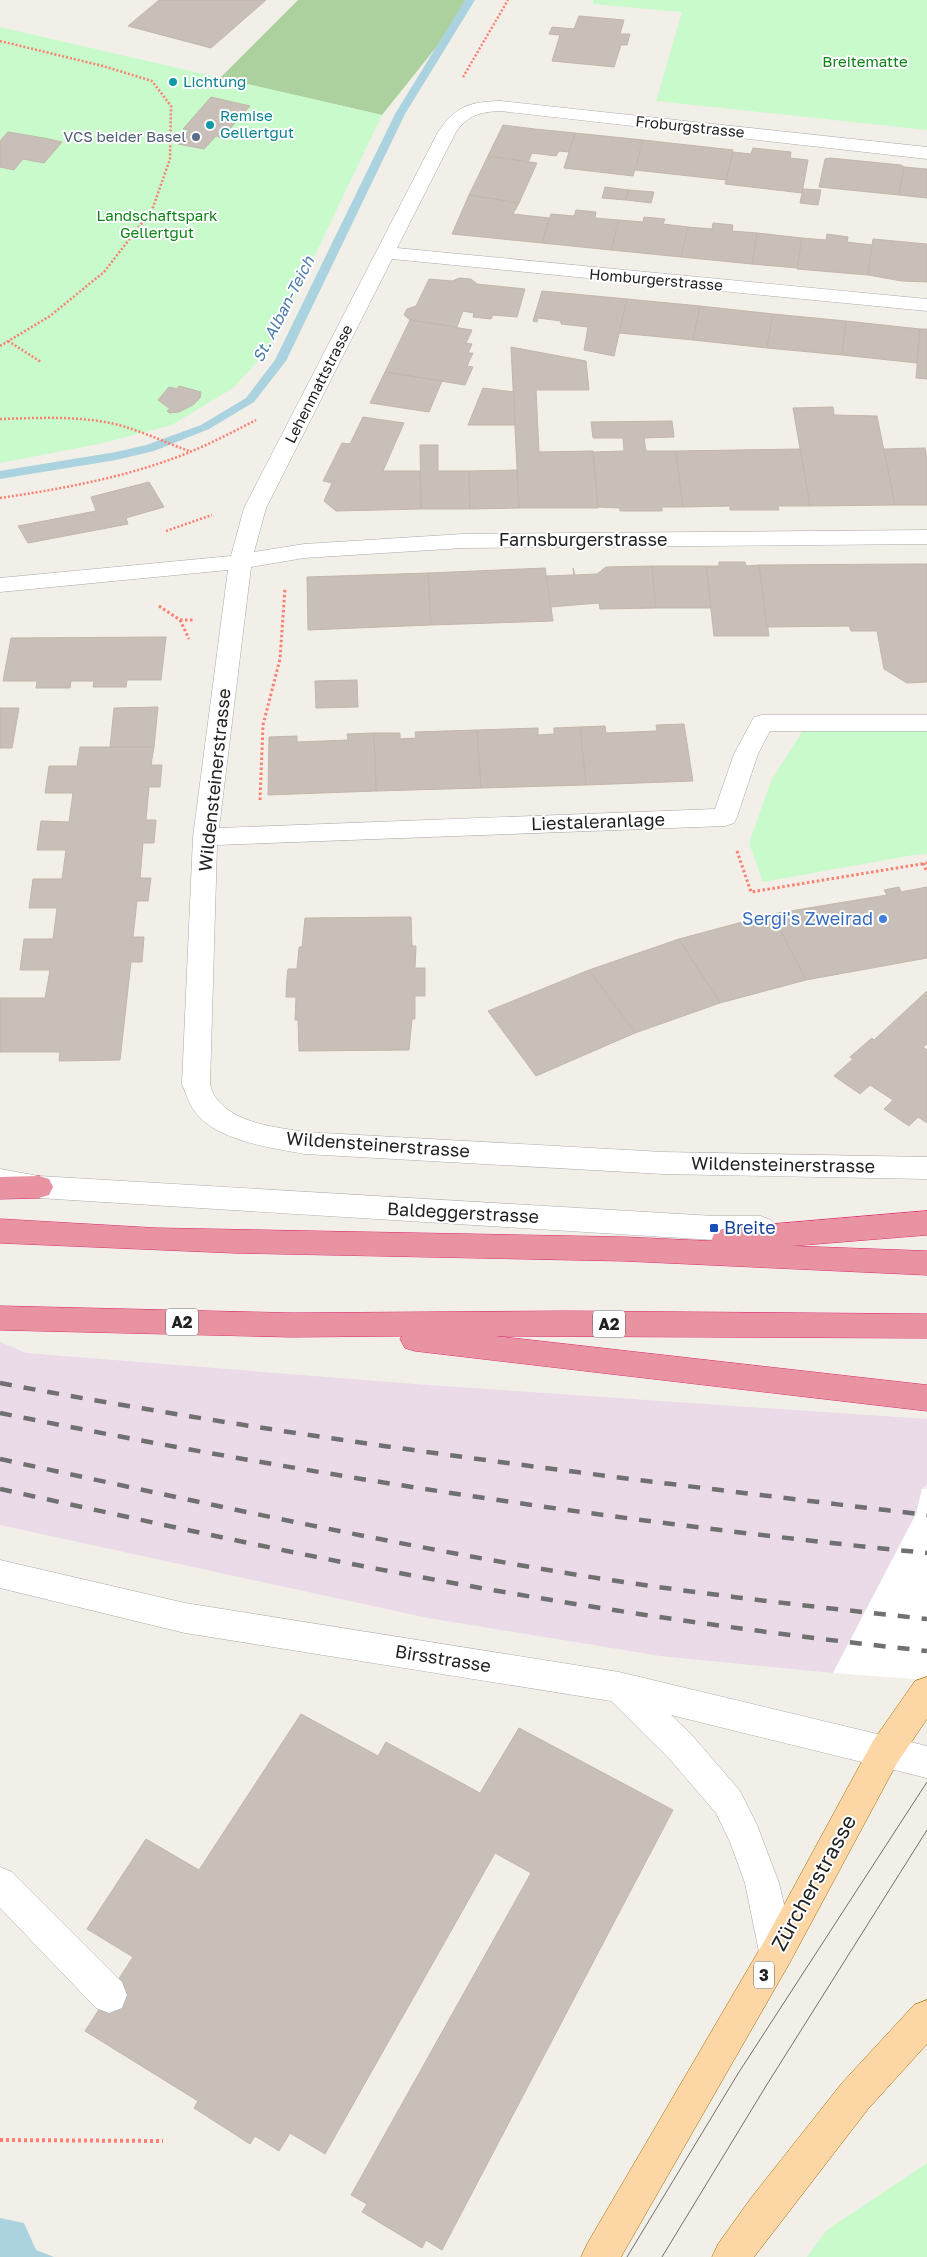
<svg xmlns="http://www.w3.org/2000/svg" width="927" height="2257" font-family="'Golos Text',sans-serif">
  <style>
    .industrial { fill: #ebdbe8 }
    .forest { fill: #add19e }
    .park { fill: #c8facc }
    .water { fill: #aad3df }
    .pier { fill: #fff }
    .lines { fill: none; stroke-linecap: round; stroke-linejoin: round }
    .stream { fill: #aad3df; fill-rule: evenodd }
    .building { fill: #c7bfb8; stroke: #c4b6ab }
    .minor-casing { stroke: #a9a9a9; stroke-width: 1 }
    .major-casing { stroke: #a06b00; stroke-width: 1 }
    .highway-casing { stroke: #dc2a67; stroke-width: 1 }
    .path-far2 { stroke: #fa8072; stroke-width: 2.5; stroke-dasharray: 2 2; stroke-linecap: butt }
    .path-far1 { stroke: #fa8072; stroke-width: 3; stroke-dasharray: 2.5 2.5; stroke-linecap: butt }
    .path { stroke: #fa8072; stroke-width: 4; stroke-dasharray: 3 3; stroke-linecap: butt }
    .minor { fill: #fff; fill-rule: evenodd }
    .major { fill: #fcd6a4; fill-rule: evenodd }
    .highway { fill: #e892a2; fill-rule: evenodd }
    .tram { stroke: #707070; stroke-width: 1 }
    .rail { stroke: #707070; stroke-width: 4.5; stroke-dasharray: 12 12; stroke-linecap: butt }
    .culture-dot { fill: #0f9aa8; stroke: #fff; stroke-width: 2 }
    .service-dot { fill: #5c6f8a; stroke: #fff; stroke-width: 2 }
    .shop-dot { fill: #3f7fe0; stroke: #fff; stroke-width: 2 }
    .transit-dot { fill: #1a4fb4; stroke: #fff; stroke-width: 2 }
    .labels { text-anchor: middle; stroke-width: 4; stroke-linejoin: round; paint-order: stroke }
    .far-park-label { font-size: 15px; fill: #0c8416; stroke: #fff }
    .far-culture-label { font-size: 15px; fill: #0d838f; stroke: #fff; text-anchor: start }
    .far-street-label { font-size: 15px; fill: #222; stroke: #fff }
    .far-service-label { font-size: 15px; fill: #4e5e75; stroke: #fff; text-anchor: end }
    .far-water-label { font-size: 16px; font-style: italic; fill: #4a7aab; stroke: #fff }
    .shield { fill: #fff; stroke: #646464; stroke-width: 1 }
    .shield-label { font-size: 16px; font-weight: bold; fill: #222 }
    .street-label { font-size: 18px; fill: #222; stroke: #fff }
    .shop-label { font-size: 18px; fill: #366cbe; stroke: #fff; text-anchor: end }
    .transit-label { font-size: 18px; fill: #164399; stroke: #fff; text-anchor: start }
    .near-street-label { font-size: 21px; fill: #222; stroke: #fff }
  </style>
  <rect width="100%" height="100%" fill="#f2efe9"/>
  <!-- industrial -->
  <polygon class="industrial" points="0,1342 26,1353 428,1385 927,1419 927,1484 922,1489 916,1514 833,1673 660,1656 428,1618 0,1525"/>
  <!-- forest -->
  <polygon class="forest" points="298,0 474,0 382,115 220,78"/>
  <!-- park -->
  <g class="park">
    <polygon points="593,0 927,0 927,130 656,101 682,12 593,4"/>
    <polygon points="0,27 382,115 271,347 233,388 172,425 99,444 0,463"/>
    <polygon points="804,729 927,731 927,854 913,855 763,882 749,843 772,779"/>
    <polygon points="927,2163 927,2257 807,2257 827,2230"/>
  </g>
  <!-- water -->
  <polygon class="water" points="0,2218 24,2223 36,2250 54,2257 0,2257"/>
  <!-- pier -->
  <polygon class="pier" points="922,1489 927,1489 927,1680 833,1673 916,1514"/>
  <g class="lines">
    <!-- stream -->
    <polygon class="stream" points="465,0 475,0 405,114 286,361 254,402 209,429 154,451 116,460 0,479 0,471 116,452 146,445 201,425 246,398 275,360 395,114"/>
  </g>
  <!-- building -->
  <g class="building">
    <polygon points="159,0 266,0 211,48 128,26"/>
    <polygon points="579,16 624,20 620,34 630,34 627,45 621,45 614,67 552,61 560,35 549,34 552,27 574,29"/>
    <polygon points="211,97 250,106 222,138 216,136 204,149 178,144 189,130 183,129"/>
    <polygon points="503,125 535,129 575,133 569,152 559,151 556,156 532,153 528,162 488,156"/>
    <polygon points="8,132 44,138 62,142 44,163 23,159 14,170 0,167 0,141"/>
    <polygon points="575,133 643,140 633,176 564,168"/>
    <polygon points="643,140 733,150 726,180 635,170"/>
    <polygon points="753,148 791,152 790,158 808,160 802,193 725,184 733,152 751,154"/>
    <polygon points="488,156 537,163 519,203 469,195"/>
    <polygon points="830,158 901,165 904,167 899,195 819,187 825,159"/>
    <polygon points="904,167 927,169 927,198 899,195"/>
    <polygon points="605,187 629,190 626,200 602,198"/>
    <polygon points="803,189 821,190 818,205 800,203"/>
    <polygon points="629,190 654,192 651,203 626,200"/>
    <polygon points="469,195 519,203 513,214 549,218 542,243 452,234"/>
    <polygon points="576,210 596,212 595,218 619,220 611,250 542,243 551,214 574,216"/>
    <polygon points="644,217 665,219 663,224 688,227 681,257 611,250 619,220 643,222"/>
    <polygon points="713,223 733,225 732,231 757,233 752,264 681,257 688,227 712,229"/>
    <polygon points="757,233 802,238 797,268 752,264"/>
    <polygon points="827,234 848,237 847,242 872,245 868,275 797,269 802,238 826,240"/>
    <polygon points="873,239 927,244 927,282 902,281 868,275"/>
    <polygon points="460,278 471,279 477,284 525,289 517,317 493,315 491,319 473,317 474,313 463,311 457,327 410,320 404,315 407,309 416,306 429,279 452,281"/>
    <polygon points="542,291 627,299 614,356 584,350 588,327 561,324 561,321 538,318 537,322 533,321"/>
    <polygon points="627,299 700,306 693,340 619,333"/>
    <polygon points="700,306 773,314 767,348 693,340"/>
    <polygon points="773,314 846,321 842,355 767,348"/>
    <polygon points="410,320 472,330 466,343 472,344 468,353 473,353 467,366 473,367 465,385 385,372"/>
    <polygon points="846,321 920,329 917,363 842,355"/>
    <polygon points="920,329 927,329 927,379 916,378"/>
    <polygon points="511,347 586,361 589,390 536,390 539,452 593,451 598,508 519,508"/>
    <polygon points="385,372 442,381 429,412 370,403"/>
    <polygon points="179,386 201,392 200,398 193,405 179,412 169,413 167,411 170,409 158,400 169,387 177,389"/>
    <polygon points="483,388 514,392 515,425 468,425"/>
    <polygon points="833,407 834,415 877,416 895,505 810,506 793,408"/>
    <polygon points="363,417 404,423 383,471 420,471 421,509 336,511 324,501 332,483 323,481 342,443 350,444"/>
    <polygon points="672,421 674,437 644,438 646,451 676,451 683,507 662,507 662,511 620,511 620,508 598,507 593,452 624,451 623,438 593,438 591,422"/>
    <polygon points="420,445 438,445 438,471 469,471 470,509 421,509"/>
    <polygon points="925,448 927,459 927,505 895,505 884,449"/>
    <polygon points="800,449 810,506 778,506 779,510 730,510 730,506 683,507 676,451"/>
    <polygon points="517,470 519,508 470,509 469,471"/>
    <polygon points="149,482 164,507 126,518 128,524 28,543 18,526 96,511 91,497"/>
    <polygon points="719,562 745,562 746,566 759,565 769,636 714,636 706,566 719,566"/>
    <polygon points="910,564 927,564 927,682 907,683 884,669 877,631 851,631 849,626 767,627 759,565"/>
    <polygon points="652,566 656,608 600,609 599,603 550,607 546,576 574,575 573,568 575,575 597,574 606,567"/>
    <polygon points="652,566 706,566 711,608 656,608"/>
    <polygon points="545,568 553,621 431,625 428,573"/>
    <polygon points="428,573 431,625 308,630 307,577"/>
    <polygon points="166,637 161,680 127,680 126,687 93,687 94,681 71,681 70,688 36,688 37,681 3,681 11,638"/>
    <polygon points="357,680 358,707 316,708 315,681"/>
    <polygon points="158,707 154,747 110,747 114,708"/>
    <polygon points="0,708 19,708 12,748 0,748"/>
    <polygon points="684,724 693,781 586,785 580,727 605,726 606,733 657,731 656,725"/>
    <polygon points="580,727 586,785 481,788 477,730 538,728 538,735 554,734 554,728"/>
    <polygon points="477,730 481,788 376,791 374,733 400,733 400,739 416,738 415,732"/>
    <polygon points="374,733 376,791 268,795 269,737 297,736 297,742 348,740 347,734"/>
    <polygon points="80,747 154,747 151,765 162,765 160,787 149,787 146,820 156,820 154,843 143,843 140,878 151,878 148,901 137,901 133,937 144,937 142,962 131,962 120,1060 59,1061 60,1052 0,1052 0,998 45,998 50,970 20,970 24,939 53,939 57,908 29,908 33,879 62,879 66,850 37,850 41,821 69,822 73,793 45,793 49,766 77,766"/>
    <polygon points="899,887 901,892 927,887 927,958 806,980 772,914 887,895 884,890"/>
    <polygon points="772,914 806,980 720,1003 679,939"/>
    <polygon points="411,917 412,946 416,946 415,968 425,968 425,996 415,996 415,1019 412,1019 409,1050 299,1051 298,1020 295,1020 296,997 286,997 287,978 288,969 297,969 299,947 302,947 305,918"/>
    <polygon points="679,939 720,1003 635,1033 589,970"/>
    <polygon points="589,970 635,1033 536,1076 488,1011"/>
    <polygon points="927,991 927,1044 923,1047 927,1050 927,1123 918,1117 909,1126 884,1109 893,1100 870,1085 860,1094 834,1076 853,1059 850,1057 872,1038 874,1040"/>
    <polygon points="301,1714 378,1756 386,1742 480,1793 519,1728 673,1810 442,2250 426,2240 422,2248 362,2212 367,2204 351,2195 531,1873 495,1853 325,2154 290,2133 279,2151 255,2136 250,2144 194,2108 198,2101 85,2031 133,1957 87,1929 146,1839 199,1870"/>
  </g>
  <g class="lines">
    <defs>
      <g id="minor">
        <path d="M500 101 927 147V159L500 111C480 112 468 115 456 132L397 248 927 299V311L392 259 266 508 254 552 304 544 463 534 927 530V544L463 548 304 558 251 567 219 828 715 809 734 754 754 717 762 715H927V731H770L758 754 737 817 734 823 725 826 217 845 210 1084C211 1089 213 1094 216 1098 235 1124 276 1127 305 1132L663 1152 927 1157V1179L663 1174 305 1154C272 1148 217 1141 195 1112 189 1104 186 1093 182 1084L193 837 228 570 0 592V578L231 556 244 508 438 132C456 106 469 102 500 101Z"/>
        <polygon points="0,1169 39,1176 714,1216 761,1216 771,1220 775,1228 771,1236 761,1240 714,1240 39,1198 0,1191"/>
        <polygon points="0,1560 185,1603 619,1672 927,1746 927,1778 671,1715 691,1734 740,1791 757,1825 779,1883 795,1952 789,1964 777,1970 765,1964 759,1952 745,1883 730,1842 716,1813 667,1756 611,1701 185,1633 0,1588"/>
        <polygon points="0,1867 12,1872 122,1982 127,1995 122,2008 109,2013 96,2008 0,1908"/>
      </g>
      <g id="major">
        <polygon points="927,1677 927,1719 897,1763 789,1964 621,2257 581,2257 587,2244 765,1940 873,1741 915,1681"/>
        <polygon points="927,2000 927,2044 868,2109 754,2257 712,2257 718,2244 751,2198 842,2083 914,2005"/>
      </g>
      <g id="highway">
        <polygon points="39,1176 49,1179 53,1187 49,1195 39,1198 0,1199 0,1177"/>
        <polygon points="927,1211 927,1235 792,1246 927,1251 927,1275 624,1261 234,1253 0,1243 0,1219 156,1228 624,1237 711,1241 715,1232 725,1228"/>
        <polygon points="0,1306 292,1313 565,1311 927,1314 927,1338 495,1336 927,1385 927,1411 415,1351 405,1348 400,1339 402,1336 292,1337 0,1330"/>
      </g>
    </defs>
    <!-- minor casing -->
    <use href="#minor" class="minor-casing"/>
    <!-- major casing -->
    <use href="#major" class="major-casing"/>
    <!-- highway casing -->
    <use href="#highway" class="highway-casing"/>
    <!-- path-far2 -->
    <g class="path-far2">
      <polyline points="0,41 103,66 152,81 171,106 170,159 152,210 104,272 50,316 0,346"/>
      <polyline points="463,77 508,0"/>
      <polyline points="8,341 41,362"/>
      <path d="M0 419C35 418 70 416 105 422 134 427 161 441 189 451"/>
      <path d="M0 498C61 489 122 478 180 456 206 446 231 433 256 420"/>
      <polyline points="166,531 212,515"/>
    </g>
    <!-- path-far1 -->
    <g class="path-far1">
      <polyline points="159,606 180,620 189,639"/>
      <polyline points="180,620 194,620"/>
      <polyline points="260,800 263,725 280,659 285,588"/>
      <polyline points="737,851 751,892 927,863"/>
      <polyline points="923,863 927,872"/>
    </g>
    <!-- path -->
    <polyline class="path" points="0,2140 163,2141"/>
    <!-- minor -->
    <use href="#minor" class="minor"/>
    <!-- major -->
    <use href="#major" class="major"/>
    <!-- highway -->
    <use href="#highway" class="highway"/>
    <!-- tram -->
    <g class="tram">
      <polyline points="627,2257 739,2072 927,1782"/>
      <polyline points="662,2257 766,2086 927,1830"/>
    </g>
    <!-- rail -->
    <g class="rail">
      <path d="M0 1383C307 1441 617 1478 927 1515"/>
      <path d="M0 1413C306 1475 616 1522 927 1553"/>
      <path d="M0 1459C180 1498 361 1538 542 1569 670 1591 798 1605 927 1619"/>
      <path d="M0 1489C142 1520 283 1552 426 1578 592 1609 759 1633 927 1651"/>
    </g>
  </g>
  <!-- markers -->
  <g class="culture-dot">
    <circle cx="173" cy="82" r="5"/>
    <circle cx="210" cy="125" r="5"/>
  </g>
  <circle class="service-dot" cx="196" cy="137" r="5"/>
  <circle class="shop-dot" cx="883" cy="919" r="5"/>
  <rect class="transit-dot" x="709" y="1223" width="10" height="10" rx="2.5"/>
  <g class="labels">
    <!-- far-park labels -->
    <g class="far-park-label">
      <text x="865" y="67">Breitematte</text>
      <text x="157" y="221">Landschaftspark<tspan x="157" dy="17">Gellertgut</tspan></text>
    </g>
    <!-- far-culture labels -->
    <g class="far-culture-label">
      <text x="183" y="87">Lichtung</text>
      <text x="220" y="121">Remise<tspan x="220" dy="17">Gellertgut</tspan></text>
    </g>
    <!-- far-street labels -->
    <g class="far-street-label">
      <text transform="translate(690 127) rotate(6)" y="5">Froburgstrasse</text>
      <text transform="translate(656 280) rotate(5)" y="5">Homburgerstrasse</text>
      <text transform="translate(319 384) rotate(-63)" y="5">Lehenmattstrasse</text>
    </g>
    <!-- far-service labels -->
    <g class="far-service-label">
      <text x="186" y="142">VCS beider Basel</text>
    </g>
    <!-- far-water labels -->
    <g class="far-water-label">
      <text transform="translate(283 309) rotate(-63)" y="6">St. Alban-Teich</text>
    </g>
    <!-- shield labels -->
    <g class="shield">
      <rect x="166" y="1308.5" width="32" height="27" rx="4"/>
      <rect x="593" y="1310.5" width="32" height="27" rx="4"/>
      <rect x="754" y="1961.5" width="20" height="27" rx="4"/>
    </g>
    <g class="shield-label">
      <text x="182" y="1328">A2</text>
      <text x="609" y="1330">A2</text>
      <text x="764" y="1981">3</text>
    </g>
    <!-- street labels -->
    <g class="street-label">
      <text x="583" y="546">Farnsburgerstrasse</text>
      <text transform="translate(215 780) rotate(-84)" y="6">Wildensteinerstrasse</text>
      <text transform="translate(598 822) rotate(-2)" y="6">Liestaleranlage</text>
      <text transform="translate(378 1145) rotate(4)" y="6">Wildensteinerstrasse</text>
      <text transform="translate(783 1165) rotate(1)" y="6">Wildensteinerstrasse</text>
      <text transform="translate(463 1213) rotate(3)" y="6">Baldeggerstrasse</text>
      <text transform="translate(443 1659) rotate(9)" y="6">Birsstrasse</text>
    </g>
    <!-- shop labels -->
    <g class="shop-label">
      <text x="873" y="925">Sergi's Zweirad</text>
    </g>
    <!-- transit labels -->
    <g class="transit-label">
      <text x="724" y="1234">Breite</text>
    </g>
    <!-- near-street labels -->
    <g class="near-street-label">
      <text transform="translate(814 1883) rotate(-61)" y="7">Zürcherstrasse</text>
    </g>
  </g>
</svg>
